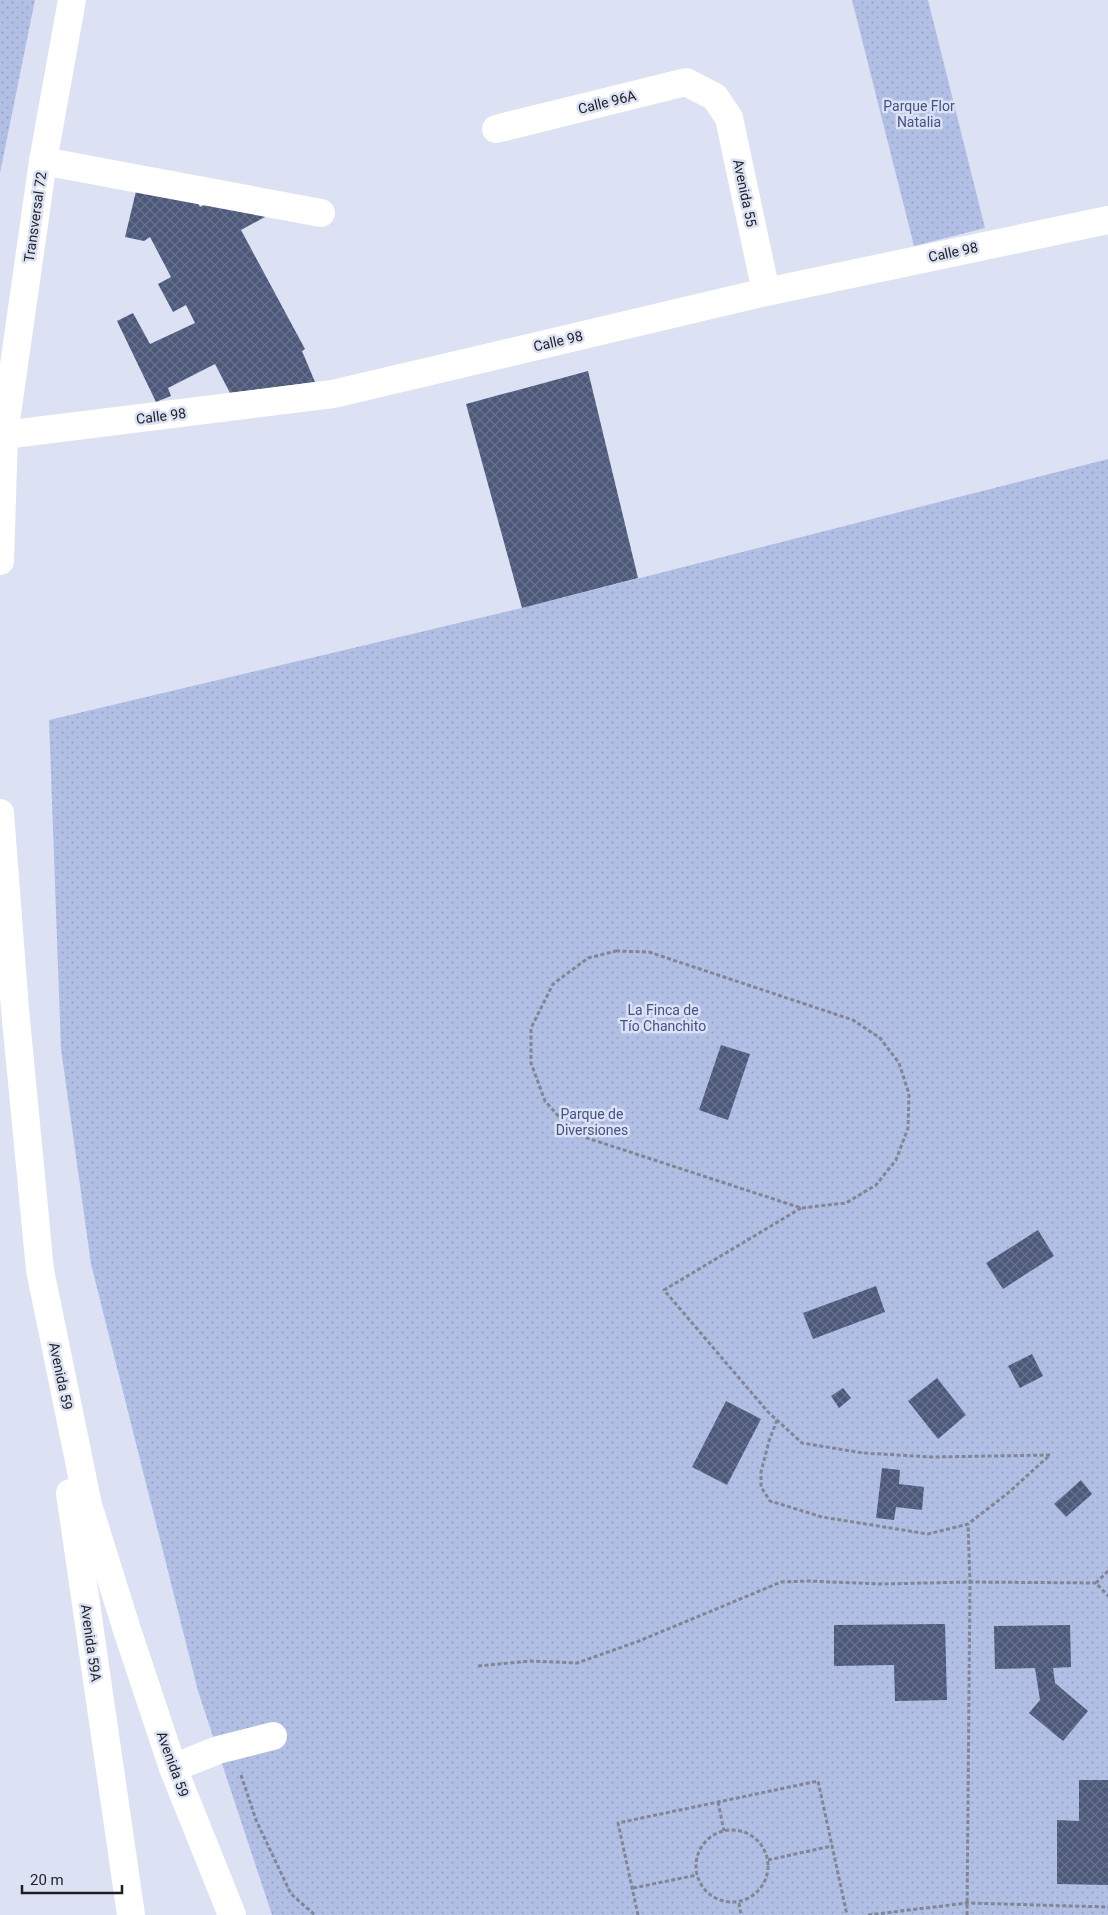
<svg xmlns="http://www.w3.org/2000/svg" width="1108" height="1915" font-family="Roboto,sans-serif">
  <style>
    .park { fill: url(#park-dots) }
    .building { fill: url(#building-cross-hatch) }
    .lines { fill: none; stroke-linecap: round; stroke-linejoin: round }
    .path { stroke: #828692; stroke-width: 3; stroke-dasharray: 4 2.5; stroke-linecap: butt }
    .minor { stroke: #fff; stroke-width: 28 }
    .labels { text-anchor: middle; stroke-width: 5; stroke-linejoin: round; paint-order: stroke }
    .street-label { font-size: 14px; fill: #1d1f25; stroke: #dce2f3 }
    .park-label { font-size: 14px; fill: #425287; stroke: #dce2f3 }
  </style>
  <defs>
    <pattern id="park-dots" width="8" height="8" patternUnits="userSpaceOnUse" patternTransform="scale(1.25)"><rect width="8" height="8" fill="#b1bfe5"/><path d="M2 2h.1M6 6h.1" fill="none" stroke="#98a4c4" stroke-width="1.8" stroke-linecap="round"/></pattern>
    <pattern id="building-cross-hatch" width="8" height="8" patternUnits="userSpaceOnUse" patternTransform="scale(1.25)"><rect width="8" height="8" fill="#4d597b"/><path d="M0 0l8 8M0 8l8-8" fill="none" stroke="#68728c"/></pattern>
  </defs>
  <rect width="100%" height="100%" fill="#dce2f3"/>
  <!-- park -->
  <g class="park">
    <polygon points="0,0 35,0 0,173"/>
    <polygon points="852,0 928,0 985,228 914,246"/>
    <polygon points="1108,459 1108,1915 272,1915 198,1691 91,1264 61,1049 49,720 522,608"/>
  </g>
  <!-- building -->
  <g class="building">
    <polygon points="138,183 191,191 200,207 218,198 274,212 241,230 305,349 302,351 315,382 230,393 215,364 168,388 171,396 156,402 117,321 133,313 150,344 195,323 186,305 173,312 158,284 171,277 150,237 144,241 125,237"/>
    <polygon points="588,371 638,578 522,608 466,404"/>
    <polygon points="721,1045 750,1054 728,1120 699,1110"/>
    <polygon points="1038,1230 1054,1256 1003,1289 986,1263"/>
    <polygon points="876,1286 885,1312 813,1339 803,1313"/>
    <polygon points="1032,1354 1043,1376 1020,1388 1008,1366"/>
    <polygon points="937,1378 966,1415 938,1439 908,1401"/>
    <polygon points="843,1388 851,1398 839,1408 831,1396"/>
    <polygon points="726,1401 761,1419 727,1485 692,1467"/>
    <polygon points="882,1468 900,1470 899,1484 924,1487 922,1510 896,1507 894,1520 876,1518"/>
    <polygon points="1081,1480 1092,1494 1066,1517 1054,1504"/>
    <polygon points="945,1624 947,1700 895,1701 894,1665 834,1666 834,1625"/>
    <polygon points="1070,1625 1071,1667 1053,1668 1055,1683 1088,1711 1063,1741 1029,1713 1040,1700 1035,1668 995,1669 994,1626"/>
    <polygon points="1079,1780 1108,1780 1108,1885 1057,1884 1057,1820 1079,1821"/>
  </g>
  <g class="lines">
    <!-- path -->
    <g class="path">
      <polygon points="616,951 649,952 853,1020 880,1038 899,1063 909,1094 908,1128 896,1160 876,1185 846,1203 801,1208 584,1137 569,1128 545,1101 531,1063 531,1028 553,984 588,958"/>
      <polyline points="801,1208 664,1290 768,1412 802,1443 863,1453 933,1457 1051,1455"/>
      <polyline points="777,1420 769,1441 761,1472 761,1487 770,1501 822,1517 928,1534 968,1524 1008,1493 1050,1455"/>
      <polyline points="1108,1571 1096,1583 1108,1596"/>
      <polyline points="478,1666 530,1661 577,1663 639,1641 781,1582 809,1581 881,1584 970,1582 1096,1583"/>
      <polyline points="241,1775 256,1820 291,1894 315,1915"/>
      <polyline points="718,1802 724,1831"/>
      <circle cx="732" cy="1866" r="36"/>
      <polyline points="768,1860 832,1846"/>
      <polyline points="633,1888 697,1875"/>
      <polyline points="739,1903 741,1915"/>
      <polyline points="638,1915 618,1823 818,1781 847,1915"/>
      <polyline points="868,1915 967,1903 1108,1907"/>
      <polyline points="967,1915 970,1582 968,1524"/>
    </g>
    <!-- minor -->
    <g class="minor">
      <polyline points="496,129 686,82 715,97 729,118 766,292"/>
      <polyline points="43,161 321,213"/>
      <polyline points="4,435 333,394 766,292 1108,220"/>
      <polyline points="0,561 4,435 43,161 72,0"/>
      <polyline points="0,813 15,1009 40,1270 88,1505 127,1630 173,1768 232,1915"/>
      <polyline points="70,1493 131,1915"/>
      <polyline points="173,1768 218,1750 273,1736"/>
    </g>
  </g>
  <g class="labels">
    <!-- street labels -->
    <g class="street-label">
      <text transform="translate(607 102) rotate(-14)" y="5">Calle 96A</text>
      <text transform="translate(745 193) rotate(78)" y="5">Avenida 55</text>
      <text transform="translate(35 217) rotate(-82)" y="5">Transversal 72</text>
      <text transform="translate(953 252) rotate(-12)" y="5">Calle 98</text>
      <text transform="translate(558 341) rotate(-13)" y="5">Calle 98</text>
      <text transform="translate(161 416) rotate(-7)" y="5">Calle 98</text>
      <text transform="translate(61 1376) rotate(78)" y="5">Avenida 59</text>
      <text transform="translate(91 1643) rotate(82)" y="5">Avenida 59A</text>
      <text transform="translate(173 1764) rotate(70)" y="5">Avenida 59</text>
    </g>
    <!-- park labels -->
    <g class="park-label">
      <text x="919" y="111">Parque Flor<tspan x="919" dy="16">Natalia</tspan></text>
      <text x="663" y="1015">La Finca de<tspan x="663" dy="16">Tío Chanchito</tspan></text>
      <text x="592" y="1119">Parque de<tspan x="592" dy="16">Diversiones</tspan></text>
    </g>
  </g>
  <!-- scale -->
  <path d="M22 1885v8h100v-8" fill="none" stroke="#1d1f25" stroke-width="2.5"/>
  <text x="30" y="1885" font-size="15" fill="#1d1f25" stroke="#dce2f3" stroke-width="4" paint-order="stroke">20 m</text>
</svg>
